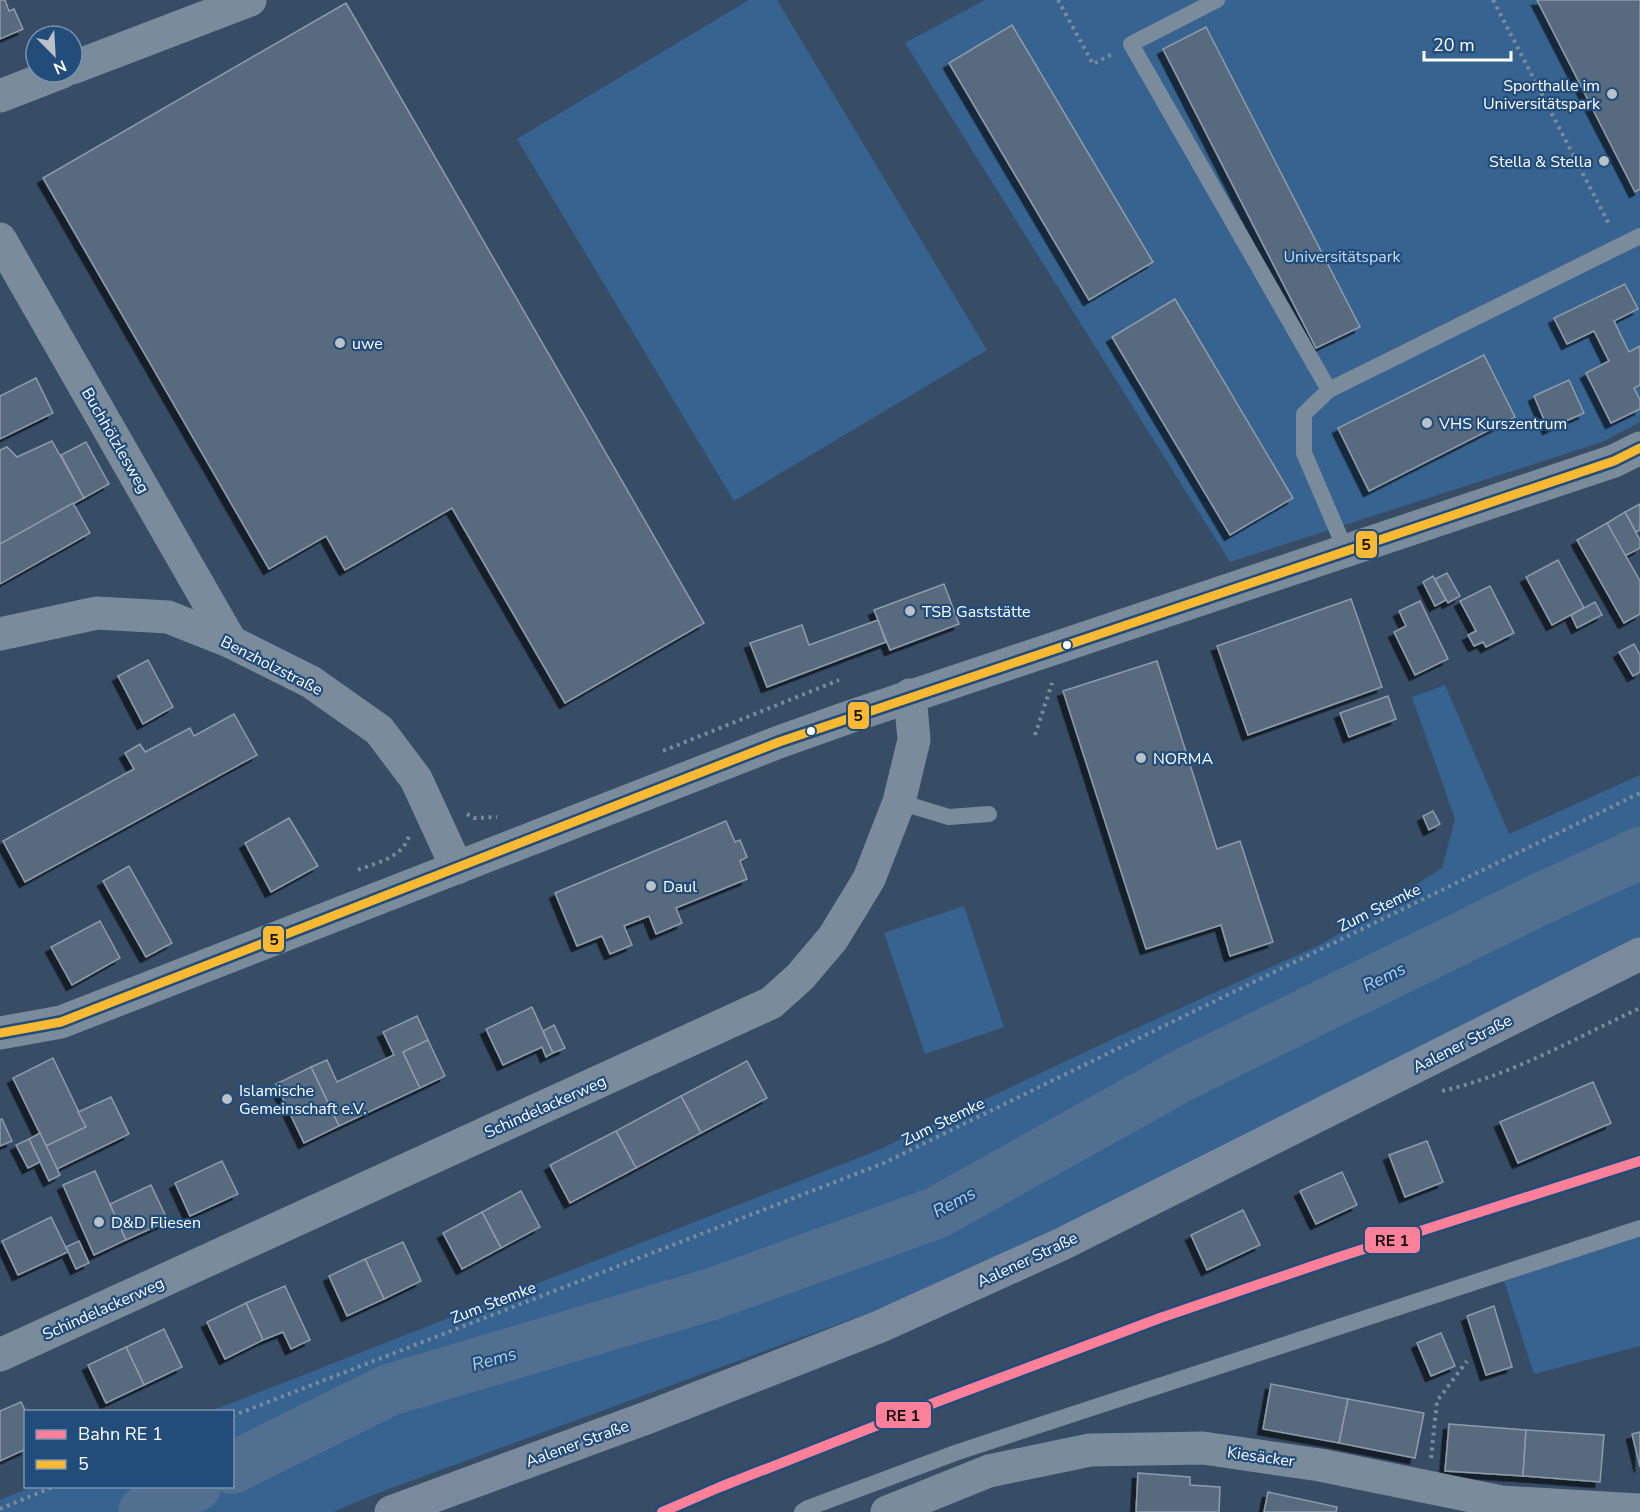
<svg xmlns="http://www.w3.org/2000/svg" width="1640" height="1512" font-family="'Nunito Sans',sans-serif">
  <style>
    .green { fill: #36638f }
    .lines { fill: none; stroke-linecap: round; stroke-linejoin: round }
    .river { stroke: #517090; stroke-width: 52 }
    .building { fill: #596b7d; stroke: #8d9cab; stroke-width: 1.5; filter: url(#shadow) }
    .path { stroke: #7a8b9c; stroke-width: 4; stroke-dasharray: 3 4.5; stroke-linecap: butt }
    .service { stroke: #7a8b9c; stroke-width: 16 }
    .minor { stroke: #7a8b9c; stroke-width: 33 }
    .tertiary { stroke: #7a8b9c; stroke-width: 33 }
    .primary { stroke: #7a899b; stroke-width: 33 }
    .bus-1-casing { stroke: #224c79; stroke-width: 14 }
    .bus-1 { stroke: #fab933; stroke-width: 9 }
    .rail-1-casing { stroke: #224c79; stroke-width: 15 }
    .rail-1 { stroke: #ff8098; stroke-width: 10 }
    .poi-dot { fill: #b9c1c9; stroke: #224c79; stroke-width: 2 }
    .bus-dot { fill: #fff; stroke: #224c79; stroke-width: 2 }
    .labels { text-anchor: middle; stroke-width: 4.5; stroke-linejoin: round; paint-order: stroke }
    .poi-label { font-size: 16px; fill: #fff; stroke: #224c79; text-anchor: start }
    .park-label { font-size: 16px; fill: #c7ddf3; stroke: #224c79 }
    .street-label { font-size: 16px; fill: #fff; stroke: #224c79 }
    .water-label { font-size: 18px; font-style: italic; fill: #afceec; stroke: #224c79 }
    .line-badge { stroke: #224c79; stroke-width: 2 }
    .pale-badge-label { font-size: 16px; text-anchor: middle; font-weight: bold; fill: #111 }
  </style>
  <defs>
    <filter id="shadow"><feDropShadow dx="-5.5" dy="5.5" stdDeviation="0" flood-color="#0009"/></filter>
  </defs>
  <rect width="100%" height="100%" fill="#364d65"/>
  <!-- green -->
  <g class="green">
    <polygon points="749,0 777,0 987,350 734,501 517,139"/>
    <polygon points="985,0 1640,0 1640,422 1602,442 1230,562 905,43"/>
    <polygon points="1445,685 1509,834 1640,775 1640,938 1039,1241 874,1311 378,1493 333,1512 0,1512 0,1500 31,1487 232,1486 232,1412 211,1411 876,1151 1119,1036 1324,943 1442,868 1455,819 1412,697"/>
    <polygon points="964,906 1004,1027 925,1054 884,933"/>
    <polygon points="1640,1235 1640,1346 1534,1374 1504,1281"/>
  </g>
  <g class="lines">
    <!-- river -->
    <g class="river">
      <polyline points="232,1468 389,1390 712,1294 936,1213 1183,1075 1534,902 1640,853"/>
      <polyline points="144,1512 195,1486"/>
    </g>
  </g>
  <!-- building -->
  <g class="building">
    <polygon points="0,0 5,0 9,11 14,9 23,29 0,39"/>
    <polygon points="1537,0 1640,0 1640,189 1635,192"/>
    <polygon points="346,3 704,623 565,703 452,508 345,570 326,536 269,569 43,178"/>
    <polygon points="1012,25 1153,262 1089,300 949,63"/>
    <polygon points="1206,27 1360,327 1316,348 1163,49"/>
    <polygon points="1625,284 1638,309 1614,321 1629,352 1640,346 1640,385 1634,388 1640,400 1640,409 1611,423 1586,373 1609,361 1594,331 1567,344 1554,318"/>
    <polygon points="1175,299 1293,498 1230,535 1112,337"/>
    <polygon points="1484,355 1515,417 1369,491 1338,428"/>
    <polygon points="36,378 53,413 0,439 0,396"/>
    <polygon points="1569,380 1584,413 1548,429 1534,396"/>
    <polygon points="52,441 84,498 0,544 0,450 7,447 17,457"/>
    <polygon points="86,442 109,484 84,498 61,455"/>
    <polygon points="73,503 90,533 0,584 0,544"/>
    <polygon points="1640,504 1640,530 1636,532 1625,512"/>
    <polygon points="1625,512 1640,540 1640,548 1625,556 1607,523"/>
    <polygon points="1607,523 1640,581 1640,614 1624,623 1577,540"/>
    <polygon points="1558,560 1584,608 1552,625 1526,577"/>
    <polygon points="1447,573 1460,596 1448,603 1435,579"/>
    <polygon points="1433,576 1446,600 1435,606 1423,582"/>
    <polygon points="944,584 959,624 890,650 874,610"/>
    <polygon points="1490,586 1514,633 1486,647 1483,642 1474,646 1468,635 1476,631 1460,601"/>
    <polygon points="1351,599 1382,687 1248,735 1217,646"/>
    <polygon points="1420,601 1448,659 1415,675 1394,632 1406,626 1399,611"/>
    <polygon points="1595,602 1602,615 1577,628 1571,615"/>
    <polygon points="878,620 886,642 767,687 750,643 802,625 809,645"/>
    <polygon points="1634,644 1640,655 1640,672 1633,676 1619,652"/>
    <polygon points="148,660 173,707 143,724 118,676"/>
    <polygon points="1157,661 1217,849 1240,841 1273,942 1230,956 1221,925 1146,949 1063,691"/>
    <polygon points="1388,696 1396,719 1349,737 1340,713"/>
    <polygon points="234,714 257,755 25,882 3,841 134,769 125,753 140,744 145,752 190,728 194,736"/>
    <polygon points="1433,811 1440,824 1429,830 1423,816"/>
    <polygon points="289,818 318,866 271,892 245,843"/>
    <polygon points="726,821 735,842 740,840 747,857 740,861 747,879 676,908 682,923 656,934 649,916 624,926 632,945 610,954 602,936 577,946 555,893"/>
    <polygon points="129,866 172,943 146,957 103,881"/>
    <polygon points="100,921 120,958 72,985 51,947"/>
    <polygon points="532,1007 553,1053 546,1057 542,1047 503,1065 486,1029"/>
    <polygon points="417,1016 428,1040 403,1052 420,1088 339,1126 311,1067 327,1060 337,1082 394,1055 383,1032"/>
    <polygon points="554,1025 565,1048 553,1053 543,1031"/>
    <polygon points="428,1040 445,1076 420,1088 403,1052"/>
    <polygon points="53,1058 86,1127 46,1146 13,1078"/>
    <polygon points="747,1061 767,1098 701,1133 681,1096"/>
    <polygon points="311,1067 339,1126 304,1143 276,1084"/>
    <polygon points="1593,1082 1611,1123 1518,1163 1500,1122"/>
    <polygon points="681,1096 701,1133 636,1168 616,1131"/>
    <polygon points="111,1097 129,1134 57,1169 46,1146 86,1127 78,1112"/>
    <polygon points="2,1119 12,1141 0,1146 0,1120"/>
    <polygon points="616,1131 636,1168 570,1203 550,1165"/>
    <polygon points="40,1133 60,1175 49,1181 29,1139"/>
    <polygon points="29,1139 40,1162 28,1168 16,1145"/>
    <polygon points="1427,1141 1443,1182 1405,1197 1389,1155"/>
    <polygon points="222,1161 238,1194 190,1216 175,1183"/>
    <polygon points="95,1171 126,1240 94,1255 63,1185"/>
    <polygon points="1342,1172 1357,1205 1316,1224 1300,1191"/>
    <polygon points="151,1185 168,1221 126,1240 110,1204"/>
    <polygon points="521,1191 540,1227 501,1248 482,1212"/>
    <polygon points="1243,1210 1260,1245 1207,1270 1191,1235"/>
    <polygon points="482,1212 501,1248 462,1269 443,1233"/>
    <polygon points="51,1217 68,1252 18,1275 2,1241"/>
    <polygon points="79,1241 89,1263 76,1269 66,1247"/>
    <polygon points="403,1242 421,1281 384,1299 365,1259"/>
    <polygon points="365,1259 384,1299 347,1316 329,1276"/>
    <polygon points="285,1286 310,1340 291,1349 283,1332 263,1340 246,1303"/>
    <polygon points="246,1303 263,1340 225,1359 207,1322"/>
    <polygon points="1494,1306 1512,1367 1486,1375 1467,1316"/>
    <polygon points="164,1329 182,1367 144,1385 126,1347"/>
    <polygon points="1441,1333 1455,1366 1431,1376 1417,1343"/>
    <polygon points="126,1347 144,1385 106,1403 88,1365"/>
    <polygon points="1271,1384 1348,1399 1339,1443 1263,1429"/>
    <polygon points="1348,1399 1424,1413 1415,1458 1339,1443"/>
    <polygon points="21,1402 26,1412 26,1449 0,1461 0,1411"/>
    <polygon points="1449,1424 1526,1430 1523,1476 1445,1471"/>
    <polygon points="1526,1430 1604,1435 1600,1482 1523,1476"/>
    <polygon points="1640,1432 1640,1467 1632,1434"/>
    <polygon points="1138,1473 1190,1477 1190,1485 1220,1487 1219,1512 1136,1512"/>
    <polygon points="1268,1492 1337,1507 1336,1512 1264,1512"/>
  </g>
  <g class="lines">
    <!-- path -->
    <g class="path">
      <polyline points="1058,0 1093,64 1112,54"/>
      <polyline points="1493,0 1610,226"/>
      <polyline points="1035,735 1052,683"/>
      <polyline points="663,751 839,680"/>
      <polyline points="467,814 474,818 497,817"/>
      <path d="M358 870C378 862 402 858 409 836"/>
      <path d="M1442 1091C1512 1075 1576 1038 1640 1008"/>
      <polyline points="232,1416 884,1163 1640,793"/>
      <polyline points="1431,1458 1437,1401 1467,1361"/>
      <polyline points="0,1509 55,1486"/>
    </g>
    <!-- service -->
    <g class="service">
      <polyline points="1217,0 1131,44 1329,390"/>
      <polyline points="1346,551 1304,453 1304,414 1329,390 1640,236"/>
      <polyline points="899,802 949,817 989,814"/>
      <polyline points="802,1512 808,1508 958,1452 1640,1228"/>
    </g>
    <!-- minor -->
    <g class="minor">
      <polyline points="72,68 250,0"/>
      <polyline points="0,96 62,72"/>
      <polyline points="0,239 231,642"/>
      <polyline points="0,634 97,613 168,617 231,642 311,682 379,730 416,779 457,868"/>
      <polyline points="0,1355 771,1003 800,977 833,938 869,879 899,802 914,740 910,695"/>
      <polyline points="887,1512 989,1471 1090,1450 1203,1448 1320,1465 1501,1502 1640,1510"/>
    </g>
    <!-- tertiary -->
    <polyline class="tertiary" points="0,1033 61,1022 779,742 852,716 1614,461 1640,448"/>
    <!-- primary -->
    <polyline class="primary" points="391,1512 649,1417 881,1326 1062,1244 1640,954"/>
    <defs>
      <polyline id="bus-1" points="0,1033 61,1022 779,742 1614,461 1640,448"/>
    </defs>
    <!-- bus-1 casing -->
    <use href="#bus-1" class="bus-1-casing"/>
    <!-- bus-1 -->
    <use href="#bus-1" class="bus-1"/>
    <defs>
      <polyline id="rail-1" points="662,1512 720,1487 939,1401 1160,1318 1339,1257 1640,1161"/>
    </defs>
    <!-- rail-1 casing -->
    <use href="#rail-1" class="rail-1-casing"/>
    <!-- rail-1 -->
    <use href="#rail-1" class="rail-1"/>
  </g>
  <!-- markers -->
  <g class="poi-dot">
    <circle cx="1612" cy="94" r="6"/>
    <circle cx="1604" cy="161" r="6"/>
    <circle cx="340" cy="343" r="6"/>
    <circle cx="1427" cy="423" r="6"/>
    <circle cx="910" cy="611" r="6"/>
    <circle cx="1141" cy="758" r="6"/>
    <circle cx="651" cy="886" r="6"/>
    <circle cx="227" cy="1099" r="6"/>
    <circle cx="99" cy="1222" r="6"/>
  </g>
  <g class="bus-dot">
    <circle cx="1067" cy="645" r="5"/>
    <circle cx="811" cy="731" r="5"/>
  </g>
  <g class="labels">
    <!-- poi labels -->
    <g class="poi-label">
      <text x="1600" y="91" text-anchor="end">Sporthalle im<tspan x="1600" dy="18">Universitätspark</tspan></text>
      <text x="1592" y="167" text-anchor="end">Stella &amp; Stella</text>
      <text x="352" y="349">uwe</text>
      <text x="1439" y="429">VHS Kurszentrum</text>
      <text x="922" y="617">TSB Gaststätte</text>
      <text x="1153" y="764">NORMA</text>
      <text x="663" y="892">Daul</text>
      <text x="239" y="1096">Islamische<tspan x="239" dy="18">Gemeinschaft e.V.</tspan></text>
      <text x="111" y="1228">D&amp;D Fliesen</text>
    </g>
    <!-- park labels -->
    <g class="park-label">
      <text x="1342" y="262">Universitätspark</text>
    </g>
    <!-- street labels -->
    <g class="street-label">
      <text transform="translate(116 440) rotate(60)" y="6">Buchhölzlesweg</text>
      <text transform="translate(272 665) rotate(27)" y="6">Benzholzstraße</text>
      <text transform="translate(1379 907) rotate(-26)" y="6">Zum Stemke</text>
      <text transform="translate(1462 1043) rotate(-27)" y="6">Aalener Straße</text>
      <text transform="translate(545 1106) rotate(-24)" y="6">Schindelackerweg</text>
      <text transform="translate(943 1121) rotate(-26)" y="6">Zum Stemke</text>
      <text transform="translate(1027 1259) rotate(-25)" y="6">Aalener Straße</text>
      <text transform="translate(493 1302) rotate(-21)" y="6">Zum Stemke</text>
      <text transform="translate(103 1308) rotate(-24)" y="6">Schindelackerweg</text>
      <text transform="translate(577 1443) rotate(-20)" y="6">Aalener Straße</text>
      <text transform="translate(1261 1456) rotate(8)" y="6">Kiesäcker</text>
    </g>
    <!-- water labels -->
    <g class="water-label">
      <text transform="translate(1384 977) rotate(-26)" y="6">Rems</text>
      <text transform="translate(954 1202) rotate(-28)" y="6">Rems</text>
      <text transform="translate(494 1359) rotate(-16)" y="6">Rems</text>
    </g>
  </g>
  <g class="line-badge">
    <rect x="1355" y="530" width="23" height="29" rx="6" fill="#fab933"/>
    <rect x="847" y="701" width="23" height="29" rx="6" fill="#fab933"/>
    <rect x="262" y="925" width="23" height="28" rx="6" fill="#fab933"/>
    <rect x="1364" y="1226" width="57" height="28" rx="6" fill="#ff8098"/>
    <rect x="875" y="1401" width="57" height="28" rx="6" fill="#ff8098"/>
  </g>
  <g class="pale-badge-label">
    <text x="1366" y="550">5</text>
    <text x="858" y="721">5</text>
    <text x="274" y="945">5</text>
    <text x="1392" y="1246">RE 1</text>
    <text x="903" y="1421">RE 1</text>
  </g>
  <!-- legend -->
  <rect x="24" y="1410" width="210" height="78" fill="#224c79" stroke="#7a94af" stroke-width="1.5"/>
  <rect x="36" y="1430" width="30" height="9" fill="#ff8098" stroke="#7a94af" stroke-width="1.5"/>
  <text x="78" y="1440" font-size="18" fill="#ffffff">Bahn RE 1</text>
  <rect x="36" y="1460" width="30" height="9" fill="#fab933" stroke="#7a94af" stroke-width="1.5"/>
  <text x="78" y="1470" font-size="18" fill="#ffffff">5</text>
  <!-- north arrow -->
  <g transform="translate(54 54) rotate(156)"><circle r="28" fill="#224c79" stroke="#7a94af" stroke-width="1.5"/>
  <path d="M0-4.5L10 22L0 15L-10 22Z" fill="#b9c1c9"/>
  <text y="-9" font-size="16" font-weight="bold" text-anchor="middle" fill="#ffffff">N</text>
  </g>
  <!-- scale -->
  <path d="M1424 51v9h87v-9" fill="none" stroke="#ffffff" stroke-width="3"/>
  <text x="1433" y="51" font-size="18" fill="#ffffff" stroke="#224c79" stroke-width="4.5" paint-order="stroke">20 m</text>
</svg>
